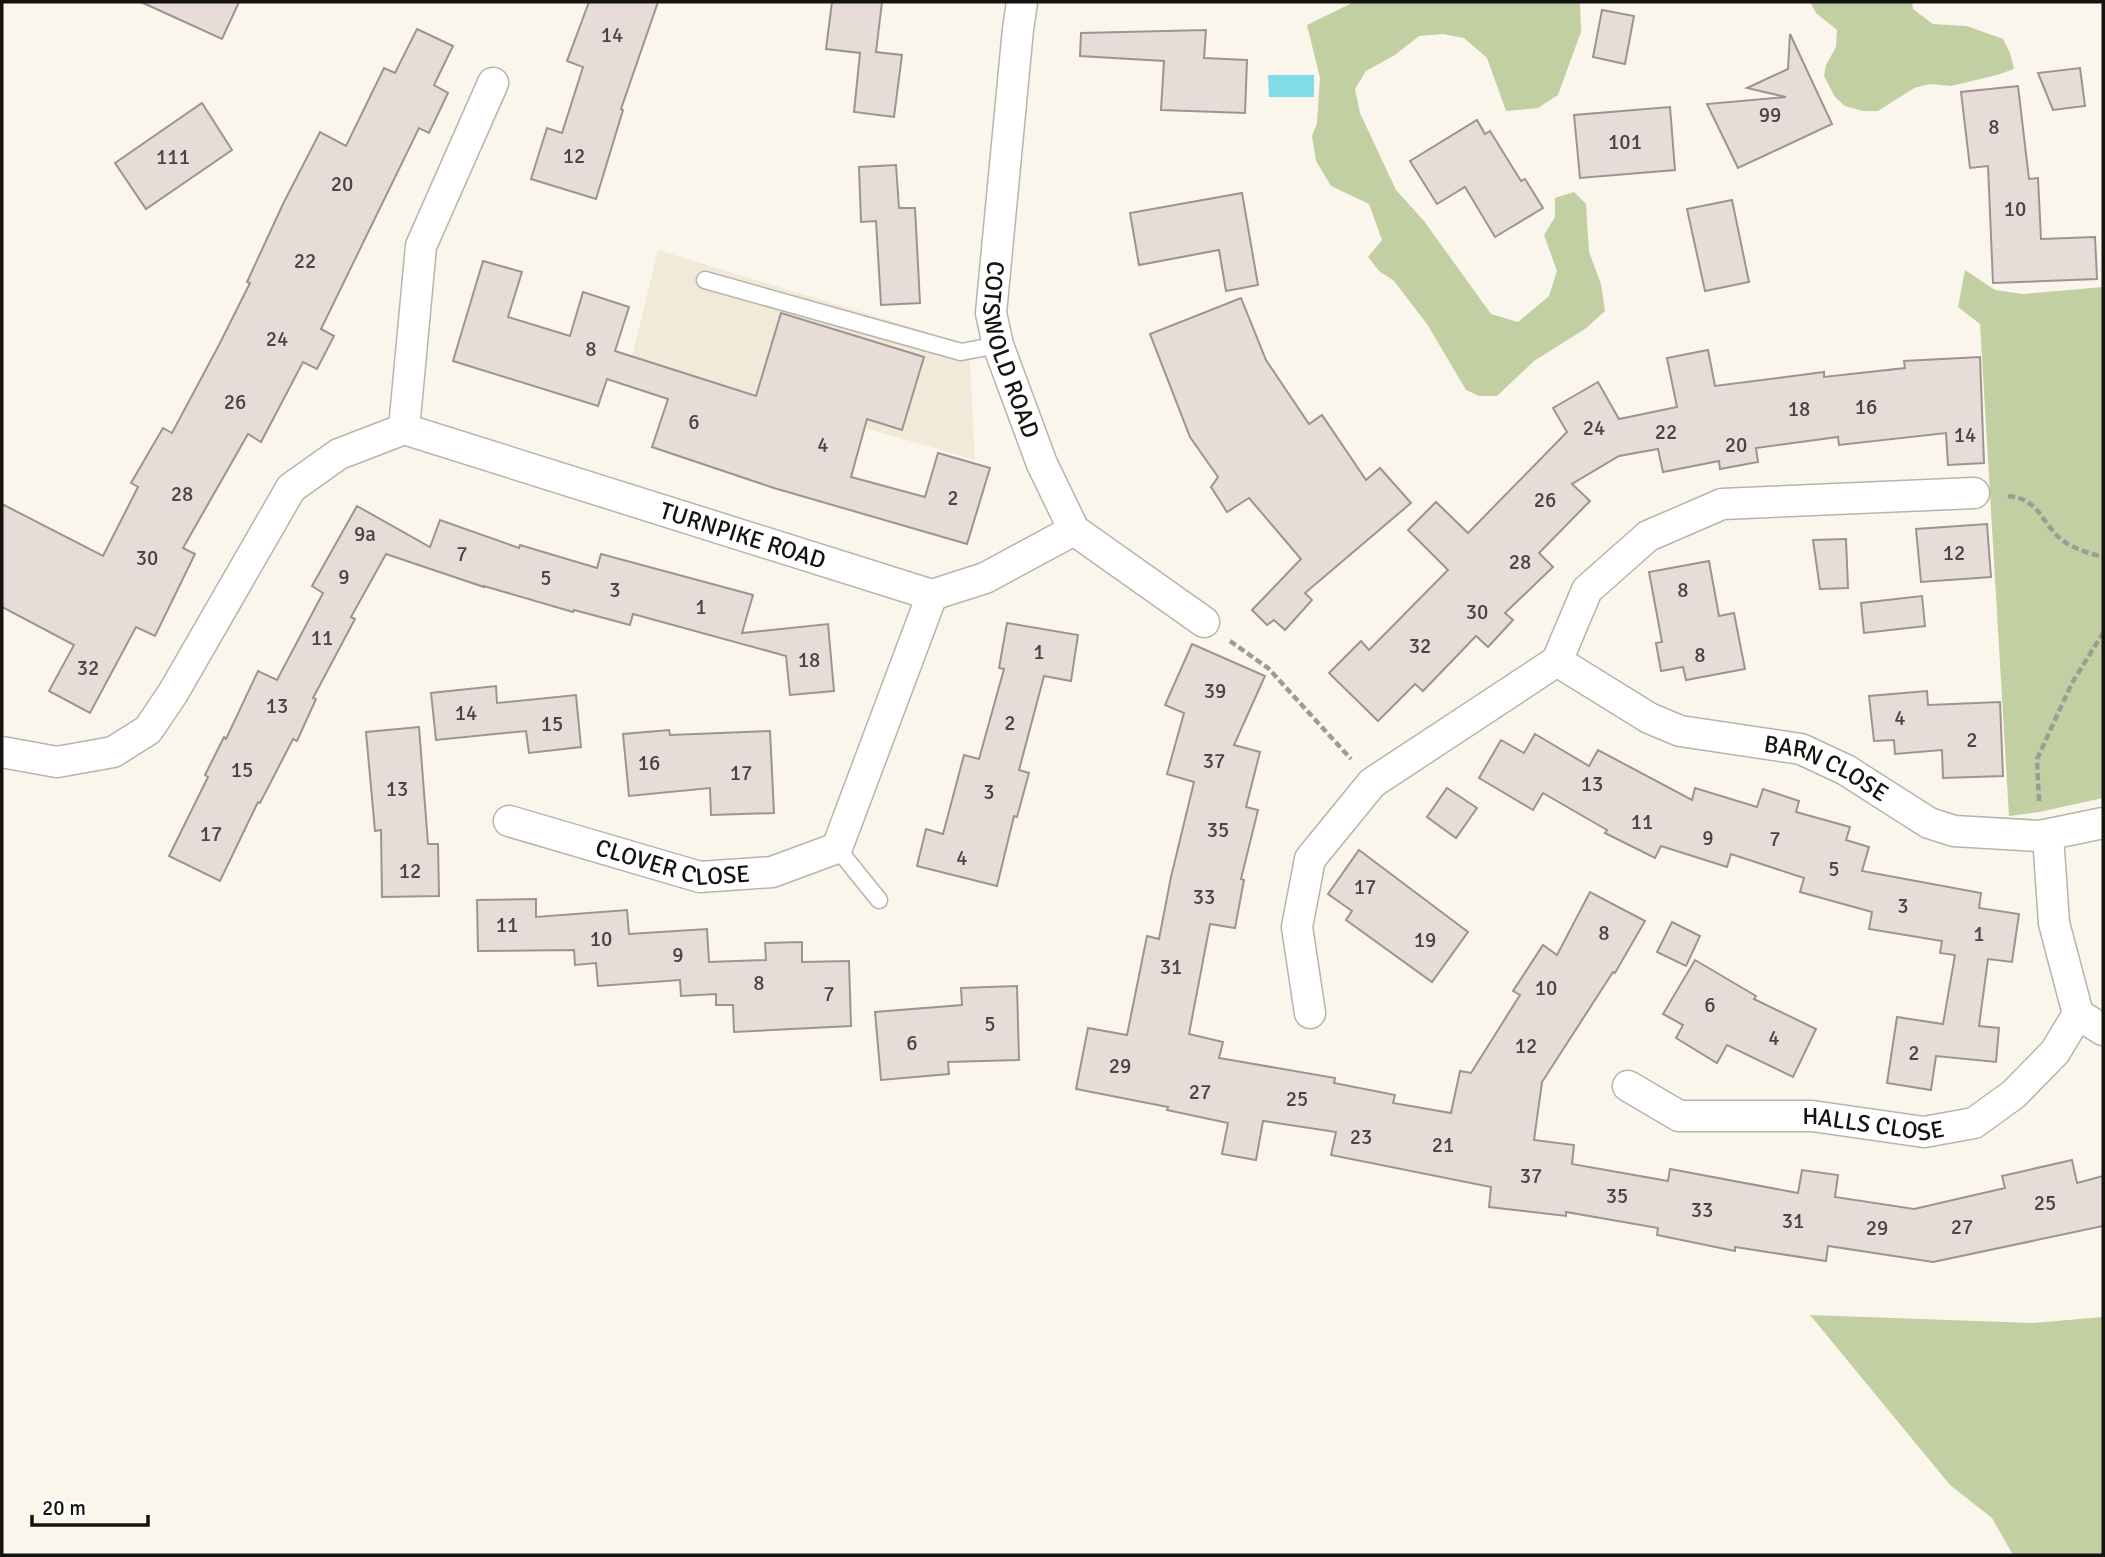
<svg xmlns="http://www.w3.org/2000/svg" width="2105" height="1557" font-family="Signika,sans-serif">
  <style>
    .built { fill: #f2ead9 }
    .green { fill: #c2cfa2 }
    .water { fill: #80dde7 }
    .building { fill: #e8dcd9; stroke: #9e9390; stroke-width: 2 }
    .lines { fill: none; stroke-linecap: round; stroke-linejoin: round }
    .lane-casing { stroke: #b8b4aa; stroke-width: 19 }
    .street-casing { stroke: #b8b4aa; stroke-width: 33 }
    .path { stroke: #9f9b94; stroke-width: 4.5; stroke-dasharray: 7 3.5; stroke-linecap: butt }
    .lane { stroke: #fff; stroke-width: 16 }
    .street { stroke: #fff; stroke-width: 30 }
    .labels { text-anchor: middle; stroke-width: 6; stroke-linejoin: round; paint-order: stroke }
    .number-label { font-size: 21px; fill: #4a4542 }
    .street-label { font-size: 24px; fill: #151310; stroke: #fff }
  </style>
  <rect width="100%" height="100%" fill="#fbf6ec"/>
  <!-- built -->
  <polygon class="built" points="658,250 969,345 975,460 631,360"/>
  <!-- green -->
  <g class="green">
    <polygon points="1354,2 1580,2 1581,32 1558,95 1538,108 1506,111 1487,58 1464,38 1443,34 1419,36 1395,55 1366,71 1355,89 1360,113 1396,190 1424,221 1491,314 1518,322 1549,296 1557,271 1544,235 1555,217 1555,198 1574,192 1586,204 1589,252 1601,284 1605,311 1585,329 1534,361 1497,396 1479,396 1466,390 1427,324 1394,281 1379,271 1368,257 1382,240 1369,204 1331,186 1316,161 1312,136 1317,123 1320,78 1307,25"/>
    <polygon points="1810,2 1912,2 1913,9 1933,24 1967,26 2003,39 2010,53 2014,69 1997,75 1951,86 1930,84 1914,88 1878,111 1863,111 1845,106 1835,97 1824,76 1826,65 1836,47 1837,30 1816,13"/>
    <polygon points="1965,270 1995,290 2023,294 2103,287 2103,798 2039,812 2009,816 1980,324 1958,307"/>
    <polygon points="1810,1315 2033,1323 2103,1317 2103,1555 2013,1555 1992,1518 1950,1485"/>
  </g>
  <!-- water -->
  <polygon class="water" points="1268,75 1314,75 1314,97 1269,97"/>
  <!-- building -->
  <g class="building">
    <polygon points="141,2 239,2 222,39"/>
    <polygon points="589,2 658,2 621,109 623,110 596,199 531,179 547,128 562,133 583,67 567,61"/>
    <polygon points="832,2 882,2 876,52 902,55 894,117 854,112 860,53 826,49"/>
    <polygon points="1602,10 1634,16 1625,64 1593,57"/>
    <polygon points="417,29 453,46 434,85 448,93 429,133 419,128 321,329 334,336 317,369 303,362 261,442 248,434 183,548 195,554 155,636 136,627 90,713 49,691 74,645 2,607 2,504 103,556 138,487 131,483 163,428 172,433 220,343 250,283 247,282 283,204 320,132 346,146 384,68 395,73"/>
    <polygon points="1206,30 1204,58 1247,60 1245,113 1161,110 1164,61 1080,56 1081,33"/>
    <polygon points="1790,34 1832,124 1738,168 1707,104 1786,97 1747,88 1788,69"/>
    <polygon points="2080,68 2085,106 2053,110 2038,73"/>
    <polygon points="2018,86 2029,179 2038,178 2041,239 2095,237 2097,279 1993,283 1988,166 1970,168 1961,92"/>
    <polygon points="202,103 232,150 146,209 115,163"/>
    <polygon points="1670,107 1675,170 1580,178 1574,115"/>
    <polygon points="1477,120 1485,134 1490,131 1521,181 1525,179 1543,208 1495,237 1465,187 1437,204 1410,161"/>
    <polygon points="896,165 899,208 915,208 920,303 881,305 876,221 861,222 859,167"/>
    <polygon points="1242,193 1258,285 1226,291 1219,250 1139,265 1130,213"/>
    <polygon points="1732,200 1749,282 1705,291 1687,209"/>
    <polygon points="483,261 522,272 508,317 570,336 583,292 629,307 615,351 756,396 781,313 924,357 902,430 867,419 851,477 925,497 938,453 990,468 967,544 774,488 652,447 668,399 607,379 598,406 453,361"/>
    <polygon points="1241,298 1266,360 1309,424 1322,415 1366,480 1380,468 1411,503 1305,593 1312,600 1285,630 1274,620 1267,625 1252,610 1301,559 1249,498 1227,512 1211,487 1218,477 1190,437 1150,334"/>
    <polygon points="1708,350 1715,386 1824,372 1824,377 1905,368 1904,361 1980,357 1984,463 1948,465 1946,433 1839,445 1838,437 1756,448 1758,462 1720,469 1719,461 1663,472 1658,449 1619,456 1572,484 1590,501 1539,553 1553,567 1505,613 1513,620 1488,647 1476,636 1423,691 1415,684 1378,721 1329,673 1361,641 1369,650 1448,570 1408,530 1436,502 1468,533 1567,432 1553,408 1598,382 1619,419 1677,407 1667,358"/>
    <polygon points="357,506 430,547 440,520 519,548 520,545 597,568 601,554 753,595 742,633 828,624 834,691 790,695 786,656 633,614 630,625 574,610 573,612 484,586 484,587 386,554 351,617 355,619 313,698 316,699 297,741 293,739 260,803 258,802 220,881 169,856 208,777 205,775 224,737 226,739 258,671 277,680 323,593 312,586"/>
    <polygon points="1987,524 1991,577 1921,582 1916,529"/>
    <polygon points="1846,539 1848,588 1820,589 1813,540"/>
    <polygon points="1709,561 1719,616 1734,613 1745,669 1686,680 1683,667 1661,671 1656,643 1662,642 1649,572"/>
    <polygon points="1922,596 1925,626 1864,633 1861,603"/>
    <polygon points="1007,623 1078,635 1071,681 1044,676 1019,770 1029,773 1017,817 1014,816 997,886 917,866 926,829 943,834 964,755 979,759 1004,669 999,668"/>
    <polygon points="1192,644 1265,676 1234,745 1260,752 1246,807 1258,810 1241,879 1244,880 1235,928 1210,924 1189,1034 1223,1042 1219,1058 1335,1078 1334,1083 1395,1095 1393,1103 1451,1113 1460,1071 1471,1073 1520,995 1513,991 1543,945 1557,955 1590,892 1645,921 1615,973 1613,972 1542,1082 1534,1140 1574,1145 1572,1164 1668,1181 1670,1169 1798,1193 1802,1170 1838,1175 1835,1197 1914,1209 2005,1188 2002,1176 2072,1160 2077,1183 2103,1176 2103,1226 1933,1262 1828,1246 1826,1261 1735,1247 1735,1251 1657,1235 1658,1228 1566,1212 1566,1216 1489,1207 1491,1187 1331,1155 1336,1132 1263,1121 1256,1160 1222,1154 1228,1123 1167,1110 1168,1107 1076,1089 1088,1028 1127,1035 1147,936 1159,939 1171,877 1194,782 1167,774 1184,713 1165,705"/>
    <polygon points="496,686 497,703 576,695 581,747 529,753 526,731 436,740 431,693"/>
    <polygon points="1927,691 1928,705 2000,702 2003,776 1943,778 1942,750 1895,754 1894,740 1874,741 1869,696"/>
    <polygon points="419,727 428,844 438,844 439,896 382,897 381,830 375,831 366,732"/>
    <polygon points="669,730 670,735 770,731 774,813 711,815 710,788 629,796 623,734"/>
    <polygon points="1535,734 1589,766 1598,750 1692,800 1695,788 1757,807 1763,789 1799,801 1796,812 1850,827 1846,840 1869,847 1862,871 1981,893 1979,908 2019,914 2012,962 1988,959 1979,1026 1999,1028 1996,1062 1936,1056 1931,1090 1887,1083 1897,1017 1943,1024 1955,955 1940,953 1942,941 1869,929 1872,912 1800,892 1804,878 1731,854 1727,867 1661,846 1655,858 1605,833 1607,830 1543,793 1533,810 1479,778 1501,740 1524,753"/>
    <polygon points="1447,788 1477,808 1456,838 1427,817"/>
    <polygon points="1359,850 1468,932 1432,982 1346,920 1352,911 1328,894"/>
    <polygon points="536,899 536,917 627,910 629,934 707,929 709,962 766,960 765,943 802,942 802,962 849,961 851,1026 734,1032 733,1005 716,1005 716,994 681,996 680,980 598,986 596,963 575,965 574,950 478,951 477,900"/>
    <polygon points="1672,922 1700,936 1686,966 1657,952"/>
    <polygon points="1695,960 1756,996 1754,999 1816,1029 1793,1077 1727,1045 1717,1063 1676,1038 1683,1025 1663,1014"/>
    <polygon points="1017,986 1019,1060 948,1062 949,1074 881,1080 875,1012 962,1005 961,988"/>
  </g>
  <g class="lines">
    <defs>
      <g id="lane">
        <polyline points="705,280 961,352 998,345"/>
        <polyline points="837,848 879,900"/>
      </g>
      <g id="street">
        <path id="s1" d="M1022 2 1018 29 991 313 998 345 1042 464 1074 530 1204 622"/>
        <polyline points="404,429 421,246 493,83"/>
        <path id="s2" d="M1557 661 1649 718 1680 731 1801 749 1846 770 1929 823 1954 831 2040 836 2103 823"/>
        <path id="s3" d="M2 752 57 762 113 752 148 730 173 693 291 488 339 454 404 429 932 595 985 578 1074 530"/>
        <path id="s4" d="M509 821 700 877 772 872 837 848 932 595"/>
        <polyline points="1310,1013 1297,927 1310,859 1372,783 1557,661 1587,590 1648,536 1722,504 1974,493"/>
        <polyline points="2078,1014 2103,1030"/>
        <path id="s5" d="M1628 1086 1679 1116H1812L1924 1132 1974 1123 2014 1094 2055 1052 2078 1014 2054 923 2048 836"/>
      </g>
    </defs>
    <!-- lane casing -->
    <use href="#lane" class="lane-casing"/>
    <!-- street casing -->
    <use href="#street" class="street-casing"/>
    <!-- path -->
    <g class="path">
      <path d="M2008 496C2040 499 2040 522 2062 540 2072 548 2091 554 2103 557"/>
      <polyline points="1230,641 1268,668 1351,759"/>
      <polyline points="2039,801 2037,759 2072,683 2103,633"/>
    </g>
    <!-- lane -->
    <use href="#lane" class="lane"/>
    <!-- street -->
    <use href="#street" class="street"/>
  </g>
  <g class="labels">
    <!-- number labels -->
    <g class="number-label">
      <text x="612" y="42">14</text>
      <text x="1770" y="122">99</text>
      <text x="1994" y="134">8</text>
      <text x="1625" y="149">101</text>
      <text x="574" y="163">12</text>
      <text x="173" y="164">111</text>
      <text x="342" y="191">20</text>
      <text x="2015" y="216">10</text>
      <text x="305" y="268">22</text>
      <text x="277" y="346">24</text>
      <text x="591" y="356">8</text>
      <text x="235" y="409">26</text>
      <text x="1866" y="414">16</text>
      <text x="1799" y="416">18</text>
      <text x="694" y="429">6</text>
      <text x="1594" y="435">24</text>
      <text x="1666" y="439">22</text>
      <text x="1965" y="442">14</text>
      <text x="823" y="452">4</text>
      <text x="1736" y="452">20</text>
      <text x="182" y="501">28</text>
      <text x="953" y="505">2</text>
      <text x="1545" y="507">26</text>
      <text x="365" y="541">9a</text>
      <text x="1954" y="560">12</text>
      <text x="462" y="561">7</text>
      <text x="147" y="565">30</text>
      <text x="1520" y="569">28</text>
      <text x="344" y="584">9</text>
      <text x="546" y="585">5</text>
      <text x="615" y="597">3</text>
      <text x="1683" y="597">8</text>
      <text x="701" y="614">1</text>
      <text x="1477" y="619">30</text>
      <text x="322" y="645">11</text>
      <text x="1420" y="653">32</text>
      <text x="1039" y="659">1</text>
      <text x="1700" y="662">8</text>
      <text x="809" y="667">18</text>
      <text x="88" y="675">32</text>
      <text x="1215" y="698">39</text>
      <text x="277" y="713">13</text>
      <text x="466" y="720">14</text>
      <text x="1900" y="725">4</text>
      <text x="1010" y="730">2</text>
      <text x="552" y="731">15</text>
      <text x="1972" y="747">2</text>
      <text x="1214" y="768">37</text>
      <text x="649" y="770">16</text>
      <text x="242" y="777">15</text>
      <text x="741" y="780">17</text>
      <text x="1592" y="791">13</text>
      <text x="397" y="796">13</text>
      <text x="989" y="799">3</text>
      <text x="1642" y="829">11</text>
      <text x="1218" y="837">35</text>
      <text x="211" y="841">17</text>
      <text x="1708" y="845">9</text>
      <text x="1775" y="846">7</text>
      <text x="962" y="865">4</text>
      <text x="1834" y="876">5</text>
      <text x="410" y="878">12</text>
      <text x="1365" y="894">17</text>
      <text x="1204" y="904">33</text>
      <text x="1903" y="913">3</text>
      <text x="507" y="932">11</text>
      <text x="1604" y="940">8</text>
      <text x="1979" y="941">1</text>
      <text x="601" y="946">10</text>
      <text x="1425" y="947">19</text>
      <text x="678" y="962">9</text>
      <text x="1171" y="974">31</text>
      <text x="759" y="990">8</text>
      <text x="1546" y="995">10</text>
      <text x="829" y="1001">7</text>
      <text x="1710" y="1012">6</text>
      <text x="990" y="1031">5</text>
      <text x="1774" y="1045">4</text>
      <text x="912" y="1050">6</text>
      <text x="1526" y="1053">12</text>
      <text x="1914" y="1060">2</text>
      <text x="1120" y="1073">29</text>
      <text x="1200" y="1099">27</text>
      <text x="1297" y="1106">25</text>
      <text x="1361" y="1144">23</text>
      <text x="1443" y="1152">21</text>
      <text x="1531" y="1183">37</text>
      <text x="1617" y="1203">35</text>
      <text x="2045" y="1210">25</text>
      <text x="1702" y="1217">33</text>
      <text x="1793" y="1228">31</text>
      <text x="1962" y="1234">27</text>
      <text x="1877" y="1235">29</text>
    </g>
    <!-- street labels -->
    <g class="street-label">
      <text dy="8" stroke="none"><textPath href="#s1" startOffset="352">COTSWOLD ROAD</textPath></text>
      <text dy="8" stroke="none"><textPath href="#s3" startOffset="919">TURNPIKE ROAD</textPath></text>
      <text dy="8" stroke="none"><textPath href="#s2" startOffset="294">BARN CLOSE</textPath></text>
      <text dy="8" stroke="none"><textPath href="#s4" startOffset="170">CLOVER CLOSE</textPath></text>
      <text dy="8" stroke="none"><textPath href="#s5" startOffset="254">HALLS CLOSE</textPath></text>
    </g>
  </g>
  <!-- border -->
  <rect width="2105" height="1557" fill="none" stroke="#151310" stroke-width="7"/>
  <!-- scale -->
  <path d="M32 1515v10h116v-10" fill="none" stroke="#151310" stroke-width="3.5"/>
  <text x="42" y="1515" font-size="21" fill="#151310" stroke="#ffffff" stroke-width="5" paint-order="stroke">20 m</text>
</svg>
